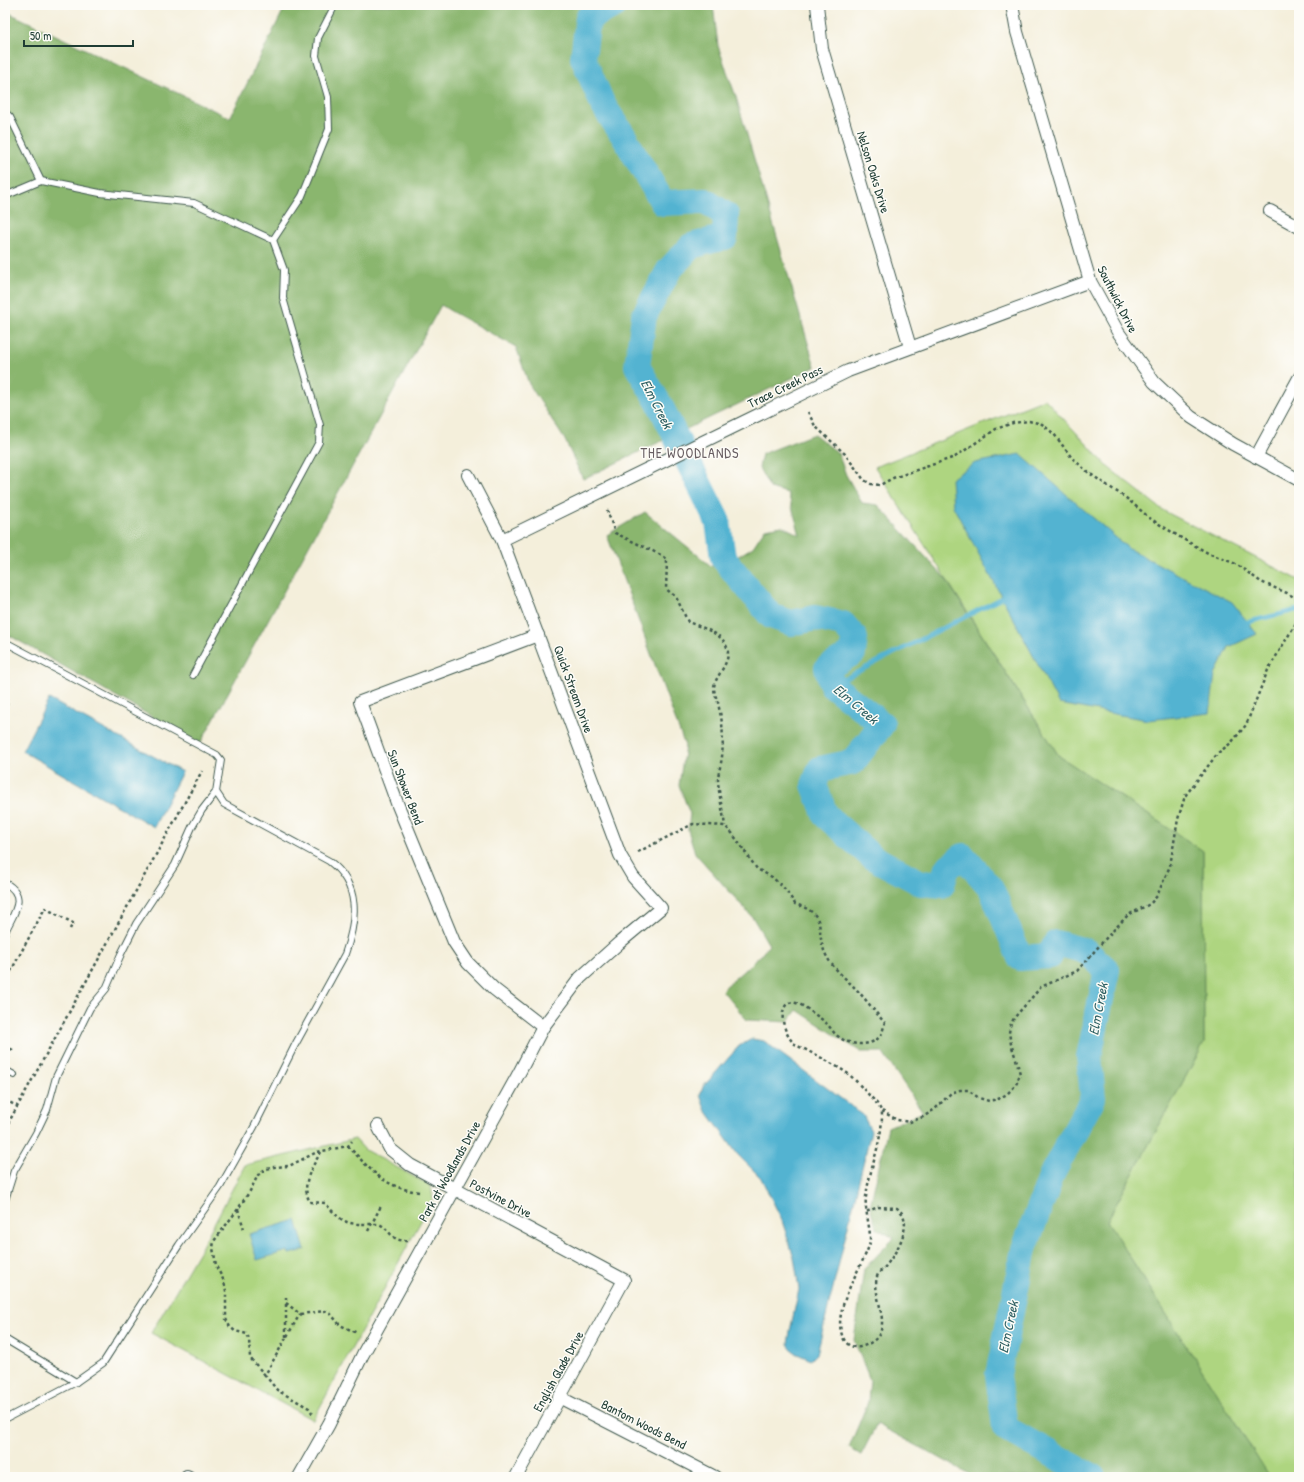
<svg xmlns="http://www.w3.org/2000/svg" width="1304" height="1482" font-family="'Patrick Hand',sans-serif">
  <style>
    .green { fill: #aed580; stroke: #66895a }
    .forest { fill: #8ab66e; stroke: #547a51 }
    .water { fill: #53b3d1; stroke: #397882 }
    .lines { fill: none; stroke-linecap: round; stroke-linejoin: round }
    .stream { stroke: #53b3d1; stroke-width: 4.5 }
    .river { stroke: #53b3d1; stroke-width: 26 }
    .lane-casing { stroke: #3f584d; stroke-width: 8 }
    .street-casing { stroke: #3f584d; stroke-width: 14 }
    .path { stroke: #3f584d; stroke-width: 2.5; stroke-dasharray: 3 3; stroke-linecap: butt }
    .lane { stroke: #fff; stroke-width: 6 }
    .street { stroke: #fff; stroke-width: 12 }
    .labels { text-anchor: middle; stroke-width: 3; stroke-linejoin: round; paint-order: stroke }
    .street-label { font-size: 13px; fill: #1f3d34; stroke: #fdfcf7 }
    .water-label { font-size: 14px; font-style: italic; fill: #2f6063; stroke: #fdfcf7 }
    .neighbourhood-label { font-size: 14px; letter-spacing: 1px; fill: #695f63; stroke: #fdfcf7 }
  </style>
  <rect width="100%" height="100%" fill="#fdfcf7"/>
  <filter id="ink" filterUnits="userSpaceOnUse"><feTurbulence type="fractalNoise" baseFrequency=".025" numOctaves="2"/><feDisplacementMap in="SourceGraphic" scale="8" xChannelSelector="R" yChannelSelector="G"/><feConvolveMatrix kernelMatrix="1 2 1 2 8 2 1 2 1" color-interpolation-filters="sRGB"/></filter>
  <filter id="wash" filterUnits="userSpaceOnUse"><feTurbulence type="fractalNoise" baseFrequency=".012" numOctaves="4" result="noise"/><feDisplacementMap in="SourceGraphic" scale="16" xChannelSelector="R" yChannelSelector="G"/><feGaussianBlur stdDeviation="0.9" result="paint"/><feColorMatrix in="noise" values="0 0 0 0 0 0 0 0 0 0 0 0 0 0 0 0 0 1.4 0 .05"/><feComposite in="paint" operator="in"/></filter>
  <g filter="url(#wash)">
    <rect width="100%" height="100%" fill="#f4efdb"/>
    <!-- green -->
    <g class="green">
      <polygon points="1045,399 1109,468 1164,511 1299,580 1299,1477 1270,1477 1107,1221 1204,1043 1203,851 1059,756 875,467"/>
      <polygon points="355,1139 365,1150 431,1186 433,1199 313,1420 151,1333 201,1248 245,1165"/>
    </g>
    <!-- forest -->
    <g class="forest">
      <polygon points="286,5 713,5 718,46 736,97 815,367 583,479 565,440 529,384 516,347 454,313 441,305 200,744 5,633 5,11 230,118"/>
      <polygon points="814,434 838,453 846,475 862,503 878,505 945,578 1059,756 1203,851 1204,1043 1107,1221 1270,1477 975,1477 877,1424 861,1455 849,1448 868,1402 870,1380 854,1340 864,1269 894,1238 876,1228 870,1206 888,1127 923,1112 882,1052 861,1052 797,1010 788,1022 747,1020 722,990 761,955 769,945 753,918 695,853 688,830 690,814 679,785 685,746 607,535 645,512 711,566 721,567 753,547 765,529 782,526 800,535 788,493 770,488 759,468 762,454"/>
    </g>
    <!-- water -->
    <g class="water">
      <polygon points="1020,454 1129,549 1232,602 1257,634 1229,647 1215,674 1210,713 1148,720 1059,704 953,506 951,479 975,463"/>
      <polygon points="49,699 182,772 154,827 22,751"/>
      <polygon points="752,1039 764,1041 863,1115 871,1131 817,1354 811,1360 795,1353 788,1344 790,1331 799,1289 794,1257 781,1218 761,1178 738,1155 705,1109 700,1095 703,1087 739,1046"/>
      <polygon points="296,1220 305,1250 289,1254 288,1251 257,1260 249,1234"/>
    </g>
    <g class="lines">
      <!-- stream -->
      <g class="stream">
        <polyline points="1242,621 1248,622 1297,610"/>
        <polyline points="832,685 1002,598 1008,598"/>
      </g>
      <!-- river -->
      <polyline class="river" points="615,5 588,18 583,58 603,105 623,135 663,203 705,201 726,215 725,237 691,246 669,270 644,316 637,366 660,405 718,522 723,558 771,616 791,623 815,618 843,624 855,638 853,653 827,668 832,685 882,724 853,762 820,769 814,785 826,816 872,857 921,883 942,885 947,868 963,856 991,888 1020,958 1050,956 1056,943 1086,951 1107,970 1089,1057 1093,1098 1053,1172 1024,1249 998,1375 1005,1428 1093,1477"/>
    </g>
  </g>
  <g filter="url(#ink)">
    <g class="lines">
      <defs>
        <g id="lane">
          <polyline points="5,112 10,117 41,181"/>
          <polyline points="5,196 41,181 100,193 194,203 273,240 302,196 329,129 328,97 316,56 318,38 335,5"/>
          <path d="M5 642 217 755 221 760 216 792 224 804 329 861C361 885 357 920 345 954L295 1045 254 1127 220 1187 179 1245 103 1363 76 1382 5 1419"/>
          <polyline points="193,675 319,442 320,425 283,298 284,270 273,240"/>
          <path d="M5 883C29 896 13 914 5 932"/>
          <polyline points="5,1070 14,1075"/>
          <polyline points="5,1200 14,1171 36,1133 47,1110 56,1077 90,1008 106,989 121,954 136,924 175,865 192,827 202,810 216,792"/>
          <polyline points="5,1339 76,1382"/>
        </g>
        <g id="street">
          <polyline points="817,5 822,49 910,347"/>
          <polyline points="1012,5 1017,32 1090,281 1118,332 1154,382 1191,417 1233,444 1299,480"/>
          <polyline points="1270,211 1299,227"/>
          <polyline points="1256,457 1299,378"/>
          <polyline points="502,540 848,371 1090,281"/>
          <polyline points="538,635 360,702 397,803 454,942 468,963 494,989 543,1027"/>
          <polyline points="378,1126 390,1149 410,1165 624,1280 516,1477"/>
          <polyline points="559,1397 715,1477"/>
          <polyline points="187,1476 189,1477"/>
          <polyline points="299,1477 329,1424 363,1354 518,1075 543,1027 580,978 619,943 661,908 633,877 620,855 502,540 468,475"/>
        </g>
      </defs>
      <!-- lane casing -->
      <use href="#lane" class="lane-casing"/>
      <!-- street casing -->
      <use href="#street" class="street-casing"/>
      <!-- path -->
      <g class="path">
        <polyline points="808,412 815,426 845,454 864,480 871,484 880,485 893,478 955,457 996,429 1013,423 1029,421 1042,424 1054,434 1072,458 1089,473 1126,498 1151,519 1183,539 1208,553 1236,564 1261,582 1287,593 1299,600"/>
        <path d="M607 510 615 533 661 555 667 560 666 589 676 597 688 622C700 627 720 632 726 645 734 661 715 675 714 687 714 693 716 697 718 702 719 709 721 716 722 723 723 734 723 746 722 757 721 765 718 773 718 781 719 796 723 811 725 826"/>
        <polyline points="5,699 8,701 5,711"/>
        <path d="M638 852 693 824 725 826 732 833 757 869 772 877 786 890 795 904C831 915 813 931 827 957 832 967 846 979 854 987 865 998 874 1011 885 1023 884 1026 883 1030 882 1033 875 1048 850 1046 839 1037 834 1034 831 1028 827 1024 824 1020 818 1017 813 1013 805 1007 787 993 783 1012 781 1022 787 1038 795 1044 799 1047 805 1049 810 1052 822 1058 835 1065 847 1073 855 1079 862 1088 869 1095 874 1100 882 1108 882 1115 882 1143 869 1170 866 1197 864 1212 873 1234 869 1246 860 1271 828 1315 845 1341 848 1346 855 1348 860 1347 903 1335 868 1296 878 1274 879 1272 883 1269 885 1267 896 1253 916 1222 897 1208L878 1207 866 1212"/>
        <polyline points="5,982 45,908 73,923 70,929"/>
        <polyline points="5,1046 13,1050"/>
        <polyline points="5,1100 17,1106"/>
        <polyline points="882,1111 897,1120 910,1122 923,1117 935,1109 951,1093 960,1090 968,1090 979,1098 989,1101 998,1099 1007,1094 1016,1085 1020,1074 1017,1062 1011,1044 1009,1033 1010,1026 1014,1018 1041,987 1077,971 1107,937 1128,915 1150,904 1157,896 1170,866 1178,819 1185,796 1218,753 1231,743 1246,725 1268,670 1299,618"/>
        <polyline points="5,1129 202,771"/>
        <path d="M348 1146C372 1171 384 1188 420 1192"/>
        <path d="M321 1152C312 1167 300 1185 310 1202L325 1203C346 1227 348 1224 379 1224 392 1230 388 1240 407 1241"/>
        <polyline points="238,1209 244,1229"/>
        <polyline points="368,1231 381,1206"/>
        <polyline points="286,1297 286,1303 300,1314 325,1311 330,1313 340,1325 357,1333"/>
        <polyline points="286,1304 286,1338 300,1314"/>
        <polyline points="286,1338 265,1375 277,1390 309,1408 313,1414"/>
        <polyline points="265,1375 250,1358 249,1339 247,1334 235,1331 230,1327 226,1319 226,1291 224,1281 216,1266 215,1259 213,1248 214,1241 238,1209 250,1191 258,1175 264,1170 274,1167 289,1166 317,1152 348,1146 352,1141"/>
      </g>
      <!-- lane -->
      <use href="#lane" class="lane"/>
      <!-- street -->
      <use href="#street" class="street"/>
    </g>
  </g>
  <g class="labels">
    <!-- street labels -->
    <g class="street-label">
      <text transform="translate(874 172) rotate(73)" y="5">Nelson Oaks Drive</text>
      <text transform="translate(1118 299) rotate(63)" y="5">Southwick Drive</text>
      <text transform="translate(785 386) rotate(-26)" y="5">Trace Creek Pass</text>
      <text transform="translate(574 689) rotate(70)" y="5">Quick Stream Drive</text>
      <text transform="translate(406 787) rotate(69)" y="5">Sun Shower Bend</text>
      <text transform="translate(449 1171) rotate(-61)" y="5">Park at Woodlands Drive</text>
      <text transform="translate(501 1198) rotate(28)" y="5">Postvine Drive</text>
      <text transform="translate(558 1371) rotate(-61)" y="5">English Glade Drive</text>
      <text transform="translate(644 1424) rotate(27)" y="5">Bantom Woods Bend</text>
    </g>
    <!-- water labels -->
    <g class="water-label">
      <text transform="translate(657 404) rotate(63)" y="5">Elm Creek</text>
      <text transform="translate(856 704) rotate(40)" y="5">Elm Creek</text>
      <text transform="translate(1098 1009) rotate(-79)" y="5">Elm Creek</text>
      <text transform="translate(1008 1327) rotate(-78)" y="5">Elm Creek</text>
    </g>
    <!-- neighbourhood labels -->
    <g class="neighbourhood-label">
      <text x="690" y="458">THE WOODLANDS</text>
    </g>
  </g>
  <!-- margin -->
  <rect width="1304" height="1482" fill="none" stroke="#fdfcf7" stroke-width="20"/>
  <!-- scale -->
  <path d="M24 40v6h109v-6" fill="none" stroke="#1f3d34" stroke-width="2"/>
  <text x="30" y="40" font-size="12" fill="#1f3d34" stroke="#fdfcf7" stroke-width="3" paint-order="stroke">50 m</text>
</svg>
